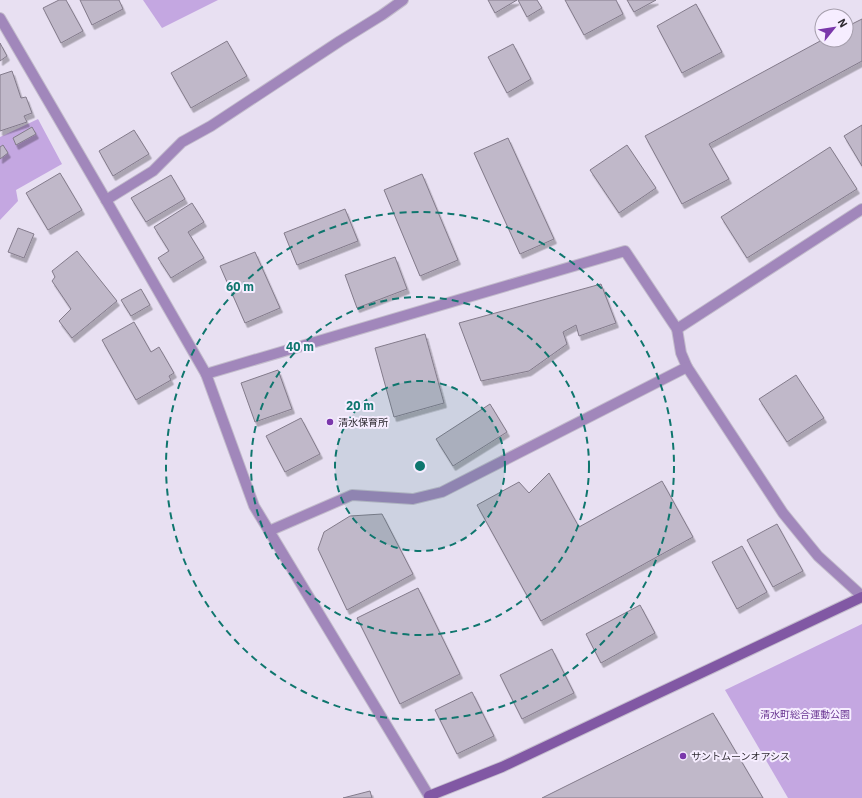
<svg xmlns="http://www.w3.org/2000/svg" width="862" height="798" font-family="'IBM Plex Sans','Noto Sans JP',sans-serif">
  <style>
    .green { fill: #c4a7e1 }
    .building { fill: #c0b8c9; stroke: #837b8b; filter: url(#shadow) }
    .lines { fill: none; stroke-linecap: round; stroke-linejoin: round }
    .street-casing { stroke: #c3bccc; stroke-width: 12 }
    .secondary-casing { stroke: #c3bccc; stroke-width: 12 }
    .street { stroke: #a187bb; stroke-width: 10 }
    .secondary { stroke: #8158a4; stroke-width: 10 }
    .ring { fill: none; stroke: #0f766e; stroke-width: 2; stroke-dasharray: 7 5 }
    .poi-dot { fill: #7a37ab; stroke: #f6edff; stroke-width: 1.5 }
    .labels { text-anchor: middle; stroke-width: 4; stroke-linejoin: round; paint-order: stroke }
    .poi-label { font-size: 10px; fill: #2f2b32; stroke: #f6edff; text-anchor: start }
    .park-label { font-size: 10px; fill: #693592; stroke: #f6edff }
    .centre { fill: #0f766e; stroke: #f6edff; stroke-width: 2 }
    .ring-label { font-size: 12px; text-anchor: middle; font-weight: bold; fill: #0f766e; stroke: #f6edff; stroke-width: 4; stroke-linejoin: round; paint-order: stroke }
  </style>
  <defs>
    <filter id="shadow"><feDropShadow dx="2.5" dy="4.5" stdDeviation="0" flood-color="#0004"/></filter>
  </defs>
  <rect width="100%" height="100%" fill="#e8e0f2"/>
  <!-- green -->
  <g class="green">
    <polygon points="143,0 218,0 162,28"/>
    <polygon points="38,119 62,164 16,190 18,201 0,220 0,137"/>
    <polygon points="862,624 862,798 788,798 725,690"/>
  </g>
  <!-- building -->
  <g class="building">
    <polygon points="59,0 66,0 83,31 61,43 43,8"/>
    <polygon points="80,0 119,0 123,9 92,25"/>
    <polygon points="488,0 517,0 495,13"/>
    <polygon points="518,0 537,0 542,8 527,17"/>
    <polygon points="565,0 616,0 623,14 584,35"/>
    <polygon points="627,0 656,0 634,12"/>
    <polygon points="696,4 722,52 682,73 657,26"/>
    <polygon points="862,19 862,61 709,144 729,179 682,204 645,136 822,40 846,40 846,27"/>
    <polygon points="227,41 247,76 191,108 171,73"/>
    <polygon points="0,43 7,56 0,61"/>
    <polygon points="513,44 531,79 507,93 488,57"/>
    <polygon points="12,71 21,98 26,97 32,113 24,116 27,122 0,131 0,75"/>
    <polygon points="862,125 862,166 844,136"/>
    <polygon points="32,127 36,134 16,145 13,138"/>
    <polygon points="134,130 149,154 113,176 99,151"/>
    <polygon points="508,138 554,239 520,254 474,153"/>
    <polygon points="3,145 8,153 0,159 0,147"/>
    <polygon points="627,145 656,188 619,213 590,170"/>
    <polygon points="830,147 857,189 747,258 721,217"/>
    <polygon points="60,173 82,210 48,230 26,193"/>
    <polygon points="422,174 458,260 420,276 384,190"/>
    <polygon points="171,175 185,199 146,222 131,198"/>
    <polygon points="192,203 204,222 188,232 204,258 171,278 158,258 169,251 154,227"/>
    <polygon points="345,209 358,241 297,265 284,233"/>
    <polygon points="18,228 34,234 24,258 8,252"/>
    <polygon points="77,251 117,301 72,338 59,321 71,309 52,281 55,277 52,271"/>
    <polygon points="255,252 280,308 245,323 220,266"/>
    <polygon points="395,257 407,289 357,308 345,275"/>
    <polygon points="601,284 616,323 579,336 576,325 563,332 567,344 529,371 481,381 459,323"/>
    <polygon points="141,289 150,305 131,316 121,300"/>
    <polygon points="134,322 151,352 159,347 174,373 169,376 171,380 136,400 102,340"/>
    <polygon points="425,334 444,403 394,417 375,348"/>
    <polygon points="278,370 292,409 255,422 241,383"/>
    <polygon points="796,375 824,418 787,442 759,399"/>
    <polygon points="490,404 507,432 453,466 436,439"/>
    <polygon points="301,418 320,454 285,472 266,436"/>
    <polygon points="549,473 579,527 662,481 693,537 541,621 477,505 519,482 529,493"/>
    <polygon points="382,514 413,574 347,610 318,549 324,532 350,516"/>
    <polygon points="777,524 803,571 773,587 747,540"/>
    <polygon points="742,546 767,592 737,609 712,562"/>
    <polygon points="418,588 460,674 400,704 357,618"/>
    <polygon points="640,605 655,633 601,663 586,634"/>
    <polygon points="552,649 574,693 522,719 500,675"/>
    <polygon points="472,692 494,736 457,754 435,710"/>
    <polygon points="713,713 763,798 542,798"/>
    <polygon points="370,791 372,798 343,798"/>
  </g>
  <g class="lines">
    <defs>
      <g id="street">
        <polyline points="0,18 106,200 206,374 254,506 429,796"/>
        <polyline points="106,200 153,171 182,142 211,126 340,41 382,15 403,0"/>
        <polyline points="677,329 862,209"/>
        <polyline points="206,374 625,251 677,329 681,353 687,367 783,513 818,556 862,596"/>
        <polyline points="269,531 352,495 413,499 442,492 687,367"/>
      </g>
      <polyline id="secondary" points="431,798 429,796 502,767 862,597"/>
    </defs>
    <!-- street casing -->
    <use href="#street" class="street-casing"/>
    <!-- secondary casing -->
    <use href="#secondary" class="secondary-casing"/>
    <!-- street -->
    <use href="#street" class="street"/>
    <!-- secondary -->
    <use href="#secondary" class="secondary"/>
  </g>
  <!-- distance rings -->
  <circle cx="420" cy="466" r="85" fill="#0f766e" fill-opacity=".12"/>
  <g class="ring">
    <circle cx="420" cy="466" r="85"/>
    <circle cx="420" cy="466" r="169"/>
    <circle cx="420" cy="466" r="254"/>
  </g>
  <!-- markers -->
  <g class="poi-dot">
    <circle cx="330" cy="422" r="4"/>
    <circle cx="683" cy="756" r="4"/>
  </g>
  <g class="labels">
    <!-- poi labels -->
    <g class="poi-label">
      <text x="338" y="426">清水保育所</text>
      <text x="691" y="760">サントムーンオアシス</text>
    </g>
    <!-- park labels -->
    <g class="park-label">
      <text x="805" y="718">清水町総合運動公園</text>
    </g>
  </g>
  <circle cx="420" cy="466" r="6" class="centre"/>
  <g class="ring-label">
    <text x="240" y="291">60 m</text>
    <text x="300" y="351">40 m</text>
    <text x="360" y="410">20 m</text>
  </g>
  <!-- north arrow -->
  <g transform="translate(834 28) rotate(60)"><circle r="19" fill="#f6edff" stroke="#a69fad"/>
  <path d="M0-3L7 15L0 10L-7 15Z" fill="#7a37ab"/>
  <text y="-6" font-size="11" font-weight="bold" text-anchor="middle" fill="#2f2b32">N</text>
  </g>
</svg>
